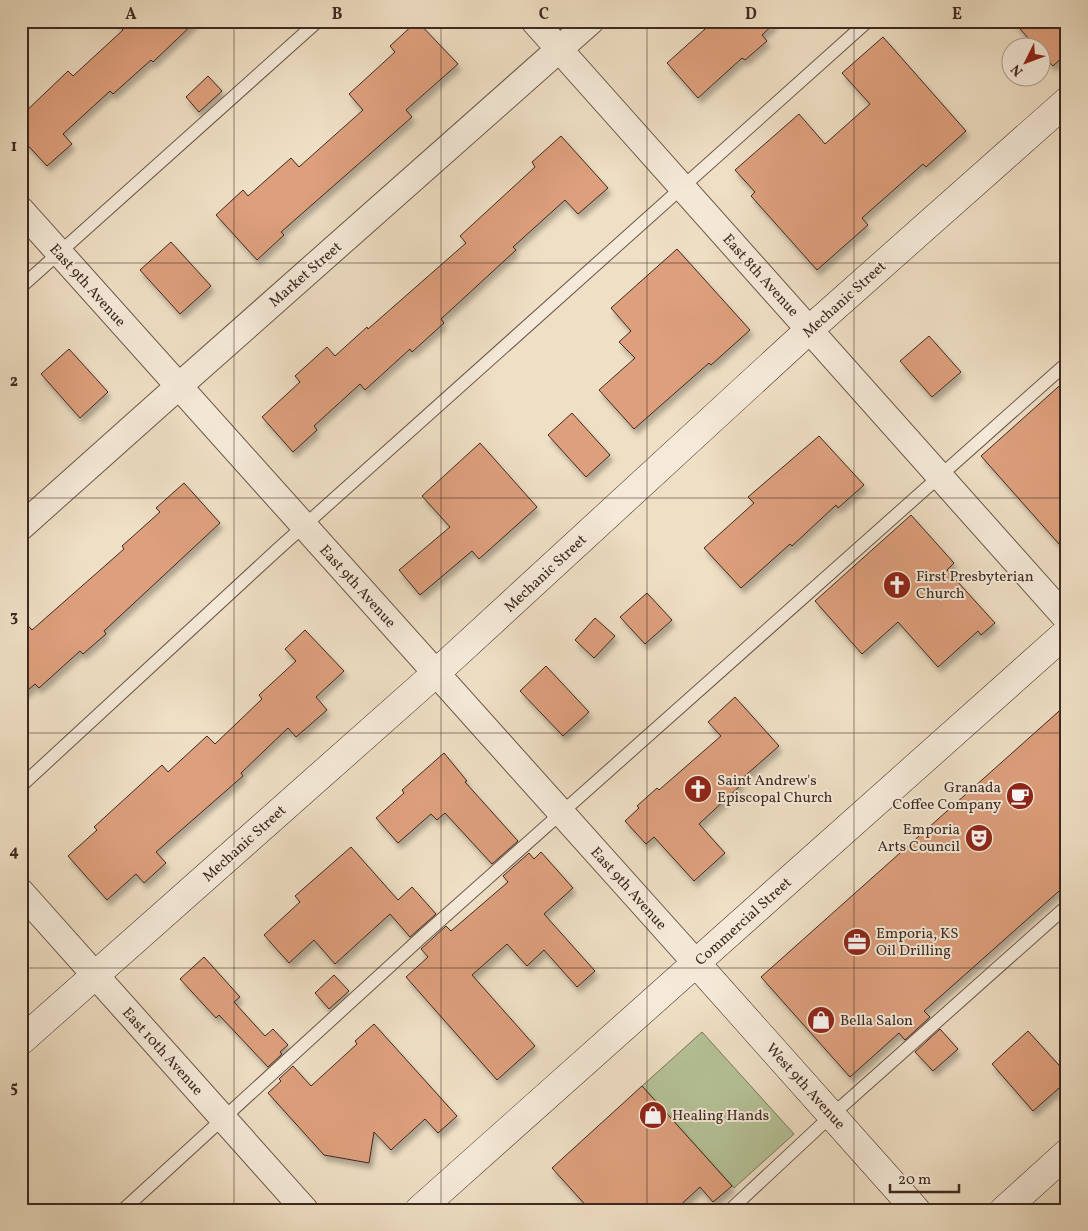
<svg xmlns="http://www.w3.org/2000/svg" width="1088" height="1231" font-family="Vollkorn,serif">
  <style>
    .green { fill: #b5c297; stroke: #7a765c }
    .building { fill: #dd9f7c; stroke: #3e2922; filter: url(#shadow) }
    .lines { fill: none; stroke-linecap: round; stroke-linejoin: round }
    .lane-casing { stroke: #6a564a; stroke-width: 14 }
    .street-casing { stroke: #6a564a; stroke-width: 28 }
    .secondary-casing { stroke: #3e2922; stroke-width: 29 }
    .lane { stroke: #f5ead9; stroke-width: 12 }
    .street { stroke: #f5ead9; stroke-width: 26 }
    .secondary { stroke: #f5ead9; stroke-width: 28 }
    .grid { fill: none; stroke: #3e2922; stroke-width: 1; stroke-opacity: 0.55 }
    .labels { text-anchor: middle; stroke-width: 4; stroke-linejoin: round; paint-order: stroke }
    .street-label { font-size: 15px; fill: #3e2922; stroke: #f5ead9 }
    .poi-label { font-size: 15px; fill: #3e2922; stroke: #f5ead9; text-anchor: start }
    .neatline { fill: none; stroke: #3e2922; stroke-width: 2 }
    .grid-label { font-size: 16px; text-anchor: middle; font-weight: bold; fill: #3e2922 }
  </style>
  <defs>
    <filter id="shadow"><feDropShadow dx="3" dy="5.5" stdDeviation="2.5" flood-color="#0004"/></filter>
  </defs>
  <rect width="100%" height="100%" fill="#efdfc4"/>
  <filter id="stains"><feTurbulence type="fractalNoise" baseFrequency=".004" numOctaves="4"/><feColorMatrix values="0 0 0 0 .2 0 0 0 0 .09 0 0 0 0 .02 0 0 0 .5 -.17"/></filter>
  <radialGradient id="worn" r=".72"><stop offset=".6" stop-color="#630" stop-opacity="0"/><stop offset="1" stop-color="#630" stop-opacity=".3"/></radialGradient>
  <!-- green -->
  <polygon class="green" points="702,1032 794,1134 734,1188 642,1086"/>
  <!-- building -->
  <g class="building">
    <polygon points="115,21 196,21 153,62 151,60 113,94 110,91 63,134 72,144 47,166 21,138 21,116 68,71 73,76 123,30"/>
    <polygon points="417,21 458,64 406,110 412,117 281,232 284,235 257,260 216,215 243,190 248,196 291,158 299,167 363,110 349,94 395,52 390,46"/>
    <polygon points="714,21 777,21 762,35 767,41 745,60 742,58 698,98 667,63"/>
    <polygon points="1013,21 1067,21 1067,53 1053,66 1040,52 1040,48 1037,48"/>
    <polygon points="883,37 966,131 926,167 923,164 862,218 868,225 817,270 751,196 755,192 735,170 799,114 825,144 870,104 842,73"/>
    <polygon points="208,76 222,91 199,112 186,97"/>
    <polygon points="561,136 608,188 578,214 565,200 513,247 516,250 441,319 444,323 412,352 410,349 365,390 360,384 314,426 317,430 293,452 262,417 300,382 295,376 327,347 335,356 367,327 368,329 466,243 460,236 535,167 532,162"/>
    <polygon points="171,242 211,286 180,314 140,270"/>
    <polygon points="677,249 750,330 711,365 709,363 634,429 599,390 635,358 619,342 631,331 611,308"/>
    <polygon points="929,336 961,372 932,397 900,361"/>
    <polygon points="69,349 108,392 80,418 41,374"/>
    <polygon points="1067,379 1067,553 981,456"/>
    <polygon points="572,413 610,455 586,477 548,435"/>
    <polygon points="819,436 864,485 838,508 836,505 792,546 790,544 741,588 704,548 754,503 748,497"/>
    <polygon points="480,443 537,507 479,559 472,551 420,595 399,570 450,527 422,496"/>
    <polygon points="184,483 220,523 104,631 106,634 83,654 80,651 39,688 35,684 21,696 21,618 32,630 124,549 122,546 160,512 156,508"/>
    <polygon points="911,515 954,563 947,570 995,623 981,635 978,631 938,667 898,622 862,654 815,601"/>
    <polygon points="647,593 672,620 645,644 620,617"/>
    <polygon points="595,618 615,636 594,658 575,640"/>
    <polygon points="305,630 344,671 316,697 327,710 296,737 288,728 241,773 243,776 156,852 166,863 144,883 136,874 107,900 68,856 97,830 94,827 162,765 168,772 207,736 215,744 262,699 259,695 296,661 285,649"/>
    <polygon points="546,666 589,712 563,736 520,691"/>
    <polygon points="735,697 779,746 738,782 741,785 699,824 725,853 694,881 654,837 646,844 625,821 639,808 637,806 657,788 659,790 721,736 708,722"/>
    <polygon points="1067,704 1067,884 924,1011 930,1017 905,1040 899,1033 850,1077 761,977"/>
    <polygon points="444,753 467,781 465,782 518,841 492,864 445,813 437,820 431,814 398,843 376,818 404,793 402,790"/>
    <polygon points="351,847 398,900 412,887 436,914 410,937 390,914 335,964 314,940 289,963 264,935 300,902 295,896"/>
    <polygon points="541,852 573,888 544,914 595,971 577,987 544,950 527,966 507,944 472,975 535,1046 497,1080 406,977 428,957 421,949 446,926 451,931 508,882 503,876 529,853 534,859"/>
    <polygon points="204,957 240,997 234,1002 265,1036 273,1029 288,1045 280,1052 282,1054 268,1067 219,1015 216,1018 180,979"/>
    <polygon points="334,975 349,991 329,1009 315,993"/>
    <polygon points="374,1024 457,1116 438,1133 425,1119 391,1150 374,1132 369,1163 324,1155 268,1093 281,1081 279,1079 293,1066 311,1086 357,1044 355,1041"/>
    <polygon points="940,1029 958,1049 933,1071 915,1052"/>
    <polygon points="1028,1031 1067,1074 1067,1081 1033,1111 992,1064"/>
    <polygon points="642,1086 732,1186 713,1202 700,1187 675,1210 590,1210 552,1168"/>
  </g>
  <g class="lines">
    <defs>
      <g id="lane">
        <polyline points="21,287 318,21"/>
        <polyline points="21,786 277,550 868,21"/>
        <polyline points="123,1210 424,935 1067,363"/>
        <polyline points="730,1210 832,1115 1067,906"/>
      </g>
      <g id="street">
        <polyline points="534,21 1067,619"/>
        <polyline points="21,210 696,963"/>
        <polyline points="21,527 179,386 591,21"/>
        <polyline points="21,892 305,1210"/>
      </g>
      <g id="secondary">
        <polyline points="696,963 916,1210"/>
        <polyline points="21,1041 436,673 809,330 1067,101"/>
        <polyline points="419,1210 1067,632"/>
        <polyline points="1004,1210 1067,1153"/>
      </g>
    </defs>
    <!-- lane casing -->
    <use href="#lane" class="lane-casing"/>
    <!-- street casing -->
    <use href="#street" class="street-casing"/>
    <!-- secondary casing -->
    <use href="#secondary" class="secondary-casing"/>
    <!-- lane -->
    <use href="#lane" class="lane"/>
    <!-- street -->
    <use href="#street" class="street"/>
    <!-- secondary -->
    <use href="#secondary" class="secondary"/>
  </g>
  <!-- grid -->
  <path class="grid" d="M234 21V1210M441 21V1210M647 21V1210M854 21V1210M21 263H1067M21 498H1067M21 733H1067M21 968H1067"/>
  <!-- icons -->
  <defs>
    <symbol id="church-disc" viewBox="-11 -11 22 22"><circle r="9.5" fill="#8f2418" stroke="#f5ead9"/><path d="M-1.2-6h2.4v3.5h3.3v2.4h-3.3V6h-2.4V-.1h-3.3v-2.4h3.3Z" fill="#fff"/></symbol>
    <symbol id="cafe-disc" viewBox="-11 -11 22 22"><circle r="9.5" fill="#8f2418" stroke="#f5ead9"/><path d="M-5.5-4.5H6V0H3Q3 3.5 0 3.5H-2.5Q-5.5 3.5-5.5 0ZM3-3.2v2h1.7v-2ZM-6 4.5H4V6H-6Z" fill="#fff"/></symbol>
    <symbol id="theatre-disc" viewBox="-11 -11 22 22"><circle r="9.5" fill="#8f2418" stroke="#f5ead9"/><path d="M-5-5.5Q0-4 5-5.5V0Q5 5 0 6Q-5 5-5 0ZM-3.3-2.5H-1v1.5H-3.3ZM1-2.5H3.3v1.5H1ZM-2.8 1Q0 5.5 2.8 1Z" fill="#fff"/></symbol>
    <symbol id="office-disc" viewBox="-11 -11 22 22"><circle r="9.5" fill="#8f2418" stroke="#f5ead9"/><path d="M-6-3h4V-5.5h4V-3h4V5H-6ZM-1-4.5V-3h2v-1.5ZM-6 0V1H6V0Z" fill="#fff"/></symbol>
    <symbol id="shop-disc" viewBox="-11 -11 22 22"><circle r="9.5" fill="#8f2418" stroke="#f5ead9"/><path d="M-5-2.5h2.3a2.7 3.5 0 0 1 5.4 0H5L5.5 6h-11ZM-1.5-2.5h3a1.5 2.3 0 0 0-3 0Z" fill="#fff"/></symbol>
  </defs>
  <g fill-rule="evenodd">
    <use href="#church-disc" x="881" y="569" width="32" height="32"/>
    <use href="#church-disc" x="682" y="773" width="32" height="32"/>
    <use href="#cafe-disc" x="1004" y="780" width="32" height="32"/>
    <use href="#theatre-disc" x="963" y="822" width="32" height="32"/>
    <use href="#office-disc" x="841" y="926" width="32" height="32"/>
    <use href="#shop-disc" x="805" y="1004" width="32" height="32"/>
    <use href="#shop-disc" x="637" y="1099" width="32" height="32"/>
  </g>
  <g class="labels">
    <!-- street labels -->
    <g class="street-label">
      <text transform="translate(305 274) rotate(-41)" y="5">Market Street</text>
      <text transform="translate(761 275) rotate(48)" y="5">East 8th Avenue</text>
      <text transform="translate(88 285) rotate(48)" y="5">East 9th Avenue</text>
      <text transform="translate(844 299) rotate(-42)" y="5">Mechanic Street</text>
      <text transform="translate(545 573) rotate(-43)" y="5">Mechanic Street</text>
      <text transform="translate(358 586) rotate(48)" y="5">East 9th Avenue</text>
      <text transform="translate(244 843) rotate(-42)" y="5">Mechanic Street</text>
      <text transform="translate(629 888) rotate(48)" y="5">East 9th Avenue</text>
      <text transform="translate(743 921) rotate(-42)" y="5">Commercial Street</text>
      <text transform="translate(163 1051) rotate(48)" y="5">East 10th Avenue</text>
      <text transform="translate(806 1086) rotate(48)" y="5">West 9th Avenue</text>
    </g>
    <!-- poi labels -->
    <g class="poi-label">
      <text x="916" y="581">First Presbyterian<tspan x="916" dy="17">Church</tspan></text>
      <text x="717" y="785">Saint Andrew's<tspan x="717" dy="17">Episcopal Church</tspan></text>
      <text x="1001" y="792" text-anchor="end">Granada<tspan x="1001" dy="17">Coffee Company</tspan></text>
      <text x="960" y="834" text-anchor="end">Emporia<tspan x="960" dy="17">Arts Council</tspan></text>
      <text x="876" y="938">Emporia, KS<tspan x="876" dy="17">Oil Drilling</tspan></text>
      <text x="840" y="1025">Bella Salon</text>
      <text x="672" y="1120">Healing Hands</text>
    </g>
  </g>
  <!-- margin -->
  <rect width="1088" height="1231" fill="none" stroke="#efdfc4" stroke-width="55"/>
  <!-- north arrow -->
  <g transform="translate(1026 62) rotate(228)"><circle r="24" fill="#f5ead9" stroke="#ac9d90"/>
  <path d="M0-4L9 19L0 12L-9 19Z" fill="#8f2418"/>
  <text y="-8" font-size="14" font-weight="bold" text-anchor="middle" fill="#3e2922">N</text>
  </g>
  <!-- scale -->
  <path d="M890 1184v8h69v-8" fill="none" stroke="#3e2922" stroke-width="2.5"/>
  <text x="898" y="1184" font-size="15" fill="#3e2922" stroke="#f5ead9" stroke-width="4" paint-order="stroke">20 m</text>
  <rect x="28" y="28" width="1032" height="1176" class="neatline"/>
  <g class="grid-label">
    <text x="131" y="19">A</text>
    <text x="337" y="19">B</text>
    <text x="544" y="19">C</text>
    <text x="751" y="19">D</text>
    <text x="957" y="19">E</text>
    <text x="14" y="151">1</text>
    <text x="14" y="386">2</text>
    <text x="14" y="621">3</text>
    <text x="14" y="856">4</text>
    <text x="14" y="1092">5</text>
  </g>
  <rect width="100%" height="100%" filter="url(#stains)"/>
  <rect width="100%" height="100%" fill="url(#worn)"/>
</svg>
